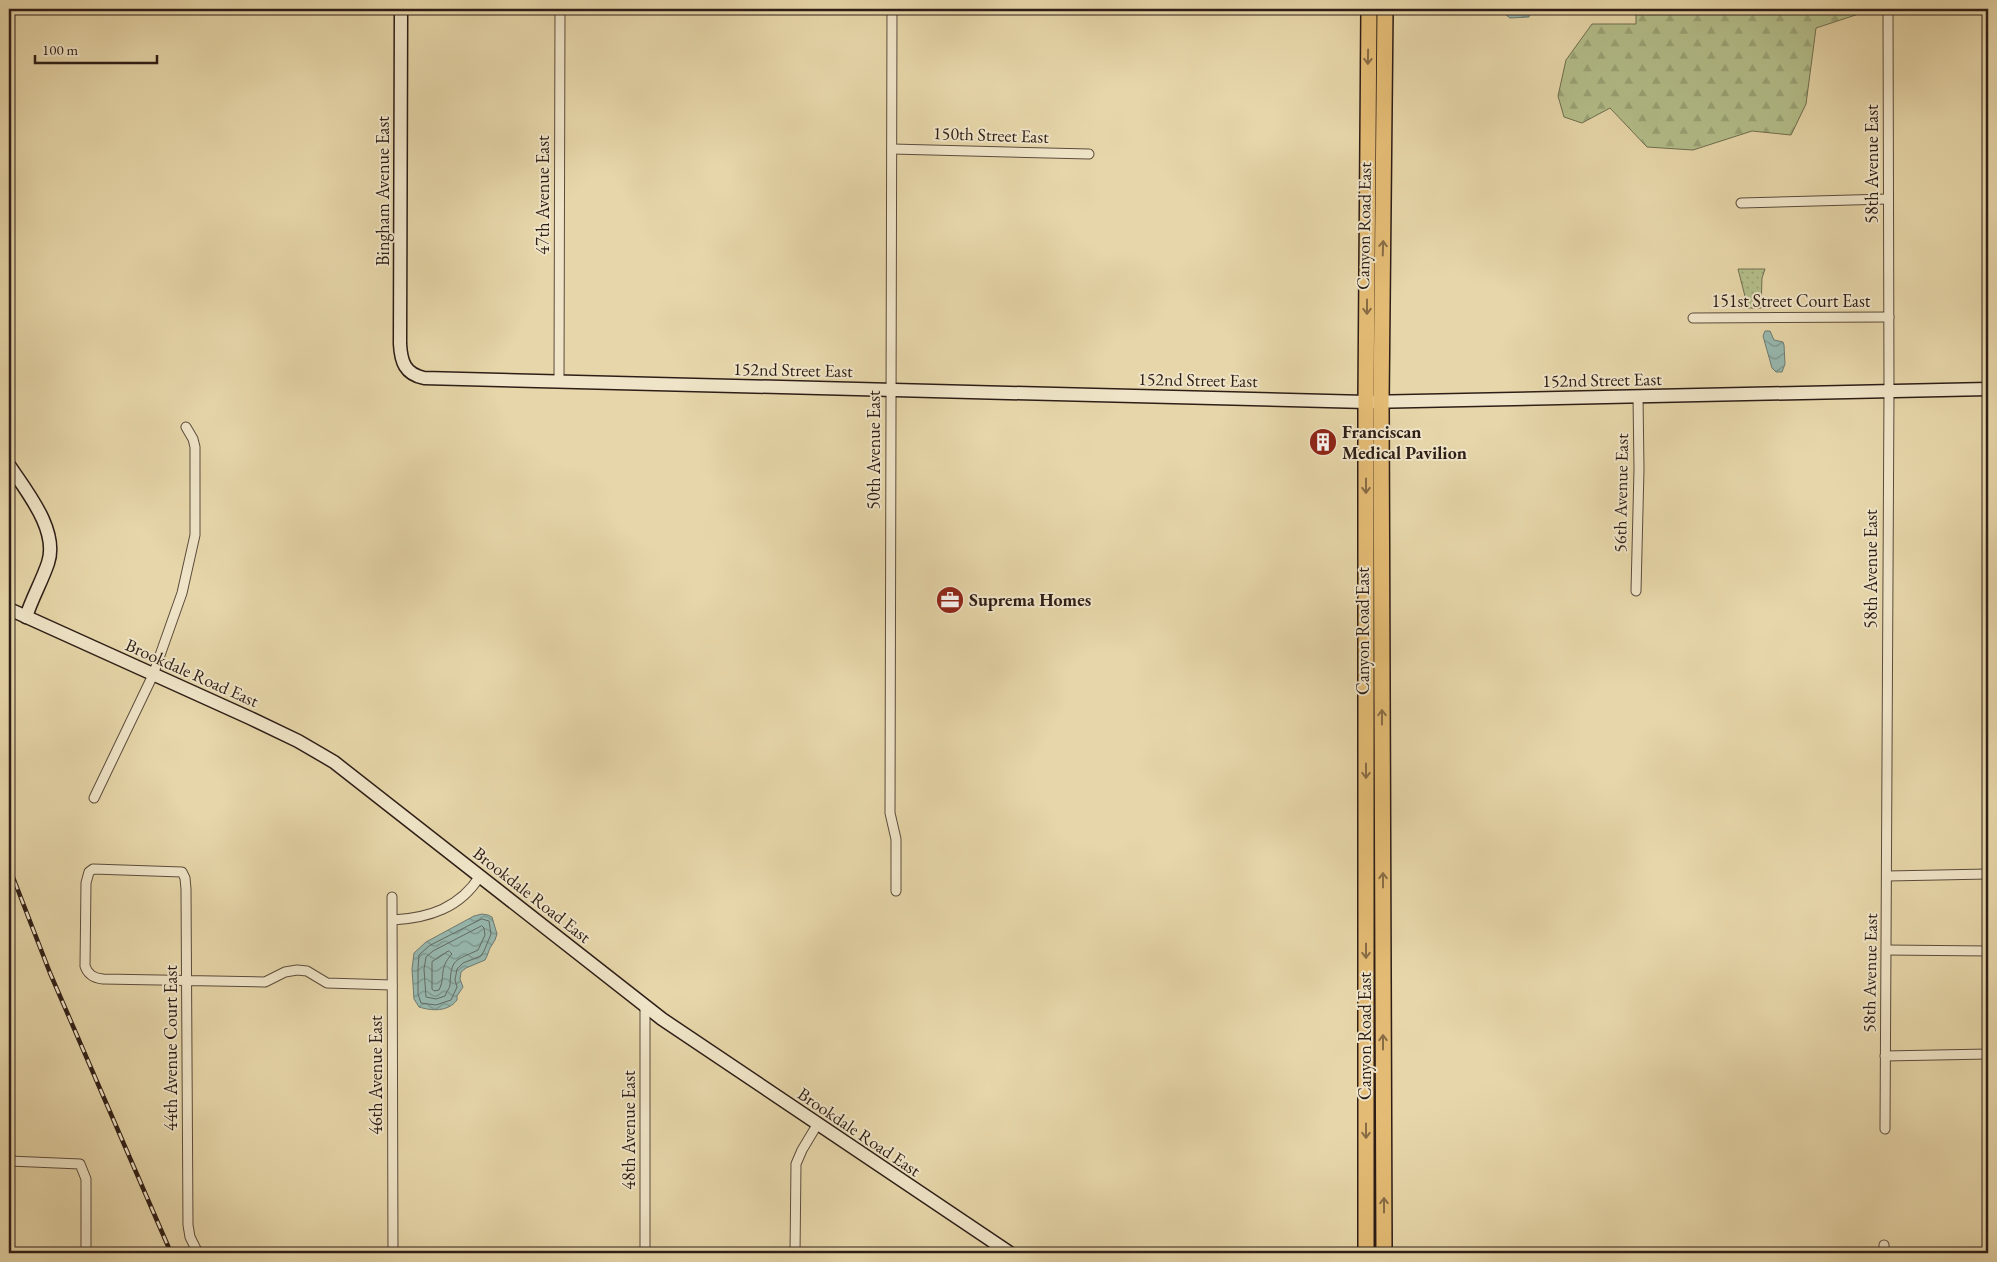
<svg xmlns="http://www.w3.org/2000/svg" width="1997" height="1262" font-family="'EB Garamond',serif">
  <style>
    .forest { fill: url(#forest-firs); stroke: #706e50 }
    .park { fill: url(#park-dots); stroke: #706e50 }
    .water { fill: url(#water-waves); stroke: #6d7a72 }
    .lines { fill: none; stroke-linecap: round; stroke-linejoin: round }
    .shore { stroke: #626b63; stroke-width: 1 }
    .street-casing { stroke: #5c4c3c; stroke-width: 11 }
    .secondary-casing { stroke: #2e1e17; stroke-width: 15 }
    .primary-casing { stroke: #2e1e17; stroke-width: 18 }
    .street { stroke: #efe4c7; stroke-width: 9 }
    .secondary { stroke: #efe4c7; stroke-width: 12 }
    .primary { stroke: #e3bb74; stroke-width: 15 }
    .rail-casing { stroke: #2e1e17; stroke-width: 4.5 }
    .rail { stroke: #efe4c7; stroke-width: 2.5; stroke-dasharray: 8; stroke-linecap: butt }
    .oneway { stroke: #886c46 }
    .labels { text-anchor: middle; stroke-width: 4; stroke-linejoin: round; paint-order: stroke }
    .street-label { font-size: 18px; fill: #2e1e17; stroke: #efe4c7 }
    .poi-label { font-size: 18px; font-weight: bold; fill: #2e1e17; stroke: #efe4c7; text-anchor: start }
  </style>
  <defs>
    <pattern id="forest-firs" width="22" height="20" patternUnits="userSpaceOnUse" patternTransform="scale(1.25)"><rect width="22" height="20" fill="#b3be8a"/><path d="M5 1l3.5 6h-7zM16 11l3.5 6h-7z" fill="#9aa376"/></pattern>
    <pattern id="park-dots" width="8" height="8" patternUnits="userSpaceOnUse" patternTransform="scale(1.25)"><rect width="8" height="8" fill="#b3be8a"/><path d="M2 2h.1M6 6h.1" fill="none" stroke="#9aa376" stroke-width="1.8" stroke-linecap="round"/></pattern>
    <pattern id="water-waves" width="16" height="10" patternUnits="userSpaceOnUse" patternTransform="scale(1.25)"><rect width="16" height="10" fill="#97b8af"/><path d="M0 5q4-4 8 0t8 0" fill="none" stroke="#7c958d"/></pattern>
  </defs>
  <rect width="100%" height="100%" fill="#e6d6a9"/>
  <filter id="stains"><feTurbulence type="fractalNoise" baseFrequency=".004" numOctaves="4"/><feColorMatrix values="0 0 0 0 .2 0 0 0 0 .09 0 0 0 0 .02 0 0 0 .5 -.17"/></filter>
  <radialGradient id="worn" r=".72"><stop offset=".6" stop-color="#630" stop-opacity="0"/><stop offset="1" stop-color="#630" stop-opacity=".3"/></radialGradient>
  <!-- forest -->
  <polygon class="forest" points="1636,9 1874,9 1816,28 1806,104 1791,135 1752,131 1693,150 1647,147 1610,108 1582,123 1564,117 1558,96 1566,60 1592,24 1636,24"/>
  <!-- park -->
  <polygon class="park" points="1738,269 1765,269 1762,278 1761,308 1748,308"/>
  <!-- water -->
  <g class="water">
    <polygon points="1505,9 1531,9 1529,17 1510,18 1505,14"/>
    <polygon points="1765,331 1770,331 1774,340 1783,342 1784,345 1785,364 1782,372 1776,372 1772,368 1763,336"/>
    <path d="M482 914 488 915 492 917 497 934 495 940 490 948 487 956 485 960 466 968 461 972 460 979 463 987 457 996V1000C448 1012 432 1011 419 1007L414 999 412 969 414 953 426 942 474 916Z"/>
  </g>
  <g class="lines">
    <!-- shore -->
    <g class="shore">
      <polygon points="482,919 489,921 491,934 484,951 481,956 463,963 457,969 455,980 457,987 451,1000 436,1005 421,1003 418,994 418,969 419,955 429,946"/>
      <path d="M482 926 484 928 485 935 478 950C455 961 451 958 450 985 450 988 446 992 445 996L436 999 426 997 424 969 426 957 433 951Z"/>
      <path d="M449 951 452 954C438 969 446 976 439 990L434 991 432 989V962Z"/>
    </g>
    <defs>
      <g id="street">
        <polyline points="892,9 890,813 896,839 896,891"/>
        <polyline points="892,149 1089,154"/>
        <polyline points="1741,203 1888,199"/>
        <polyline points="1693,318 1889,317"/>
        <polyline points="559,381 560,9"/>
        <polyline points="1636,591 1639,469 1638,396"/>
        <polyline points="94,798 153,675 182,593 195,535 195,447 193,439 186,427"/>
        <polyline points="1888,876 1988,874"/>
        <polyline points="392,897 393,1253"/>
        <path d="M393 920C429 918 460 908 480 876"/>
        <polyline points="1887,950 1988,951"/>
        <polyline points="1885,1056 1988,1054"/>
        <polyline points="1885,1129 1889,391 1888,9"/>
        <polyline points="9,1161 80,1164 86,1179 86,1253"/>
        <polyline points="1884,1245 1884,1253"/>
        <path d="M198 1253 190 1237 188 1225 186 889 185 878 182 872 93 869 89 872 86 883 85 966C88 975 94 978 103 979L265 982 285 972 297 970 307 971 327 983 392 985"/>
        <polyline points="645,1253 645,1006"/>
        <polyline points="795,1253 796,1164 802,1150 817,1125"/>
      </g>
      <g id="secondary">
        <path d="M401 9 400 344C401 362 405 374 424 378L1366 402 1988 389"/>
        <path d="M9 465C26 491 59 530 48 563 42 581 32 598 26 617"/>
        <polyline points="9,609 250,718 298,741 334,762 662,1019 1010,1253"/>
      </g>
      <g id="primary">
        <polyline points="1366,1253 1366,402 1369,9"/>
        <polyline points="1384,1253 1381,402 1385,9"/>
      </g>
    </defs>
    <!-- street casing -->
    <use href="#street" class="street-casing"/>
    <!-- secondary casing -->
    <use href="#secondary" class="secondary-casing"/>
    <!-- primary casing -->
    <use href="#primary" class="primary-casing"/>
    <!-- street -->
    <use href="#street" class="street"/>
    <!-- secondary -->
    <use href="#secondary" class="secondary"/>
    <!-- primary -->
    <use href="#primary" class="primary"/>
    <defs>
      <polyline id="rail" points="9,867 50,973 171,1253"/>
    </defs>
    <!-- rail casing -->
    <use href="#rail" class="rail-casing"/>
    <!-- rail -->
    <use href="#rail" class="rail"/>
  </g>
  <!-- one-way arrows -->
  <defs><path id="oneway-shaft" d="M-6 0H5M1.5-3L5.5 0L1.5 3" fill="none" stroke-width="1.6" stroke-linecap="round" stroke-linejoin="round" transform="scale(1.25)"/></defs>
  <g class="oneway">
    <use href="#oneway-shaft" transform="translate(1368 57) rotate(91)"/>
    <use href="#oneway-shaft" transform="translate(1383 248) rotate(-88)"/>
    <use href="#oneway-shaft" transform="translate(1367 307) rotate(90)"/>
    <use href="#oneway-shaft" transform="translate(1366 486) rotate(90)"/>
    <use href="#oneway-shaft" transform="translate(1382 717) rotate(-90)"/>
    <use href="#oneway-shaft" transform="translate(1366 771) rotate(90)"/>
    <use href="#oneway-shaft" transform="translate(1383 880) rotate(-90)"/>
    <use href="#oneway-shaft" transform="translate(1366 951) rotate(90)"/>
    <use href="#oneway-shaft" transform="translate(1383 1042) rotate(-90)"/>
    <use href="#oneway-shaft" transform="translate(1366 1131) rotate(90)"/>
    <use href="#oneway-shaft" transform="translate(1384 1205) rotate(-90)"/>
  </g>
  <!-- icons -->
  <defs>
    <symbol id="building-disc" viewBox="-11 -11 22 22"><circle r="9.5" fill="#8f2418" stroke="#efe4c7"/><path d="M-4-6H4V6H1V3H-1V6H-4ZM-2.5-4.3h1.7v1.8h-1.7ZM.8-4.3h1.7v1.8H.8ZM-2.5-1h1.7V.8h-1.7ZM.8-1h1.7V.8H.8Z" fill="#fff"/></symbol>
    <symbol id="office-disc" viewBox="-11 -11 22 22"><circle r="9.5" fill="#8f2418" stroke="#efe4c7"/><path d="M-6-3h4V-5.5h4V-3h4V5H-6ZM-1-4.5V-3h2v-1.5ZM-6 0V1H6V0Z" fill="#fff"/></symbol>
  </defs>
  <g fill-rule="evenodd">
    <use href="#building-disc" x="1307" y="426" width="32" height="32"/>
    <use href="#office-disc" x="934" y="584" width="32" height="32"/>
  </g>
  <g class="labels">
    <!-- street labels -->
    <g class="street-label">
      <text transform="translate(991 135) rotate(2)" y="6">150th Street East</text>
      <text transform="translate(1872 164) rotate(-90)" y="6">58th Avenue East</text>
      <text transform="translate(383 191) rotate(-90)" y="6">Bingham Avenue East</text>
      <text transform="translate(543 195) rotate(-90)" y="6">47th Avenue East</text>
      <text transform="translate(1364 226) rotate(-89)" y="6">Canyon Road East</text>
      <text x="1791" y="307">151st Street Court East</text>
      <text transform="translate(793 370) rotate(1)" y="6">152nd Street East</text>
      <text transform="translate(1198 380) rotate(1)" y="6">152nd Street East</text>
      <text transform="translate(1602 380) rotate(-1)" y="6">152nd Street East</text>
      <text transform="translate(874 450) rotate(-90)" y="6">50th Avenue East</text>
      <text transform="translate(1621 493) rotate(-89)" y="6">56th Avenue East</text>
      <text transform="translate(1871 569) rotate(-90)" y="6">58th Avenue East</text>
      <text transform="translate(1363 631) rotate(-90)" y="6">Canyon Road East</text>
      <text transform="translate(192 673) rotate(24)" y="6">Brookdale Road East</text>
      <text transform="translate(532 895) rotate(38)" y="6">Brookdale Road East</text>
      <text transform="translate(1870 973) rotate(-89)" y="6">58th Avenue East</text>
      <text transform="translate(1365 1036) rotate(-90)" y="6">Canyon Road East</text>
      <text transform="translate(171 1048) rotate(-90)" y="6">44th Avenue Court East</text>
      <text transform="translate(376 1075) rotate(-90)" y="6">46th Avenue East</text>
      <text transform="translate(629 1130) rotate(-90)" y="6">48th Avenue East</text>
      <text transform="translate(859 1132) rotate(34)" y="6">Brookdale Road East</text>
    </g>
    <!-- poi labels -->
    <g class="poi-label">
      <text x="1342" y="438">Franciscan<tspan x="1342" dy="21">Medical Pavilion</tspan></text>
      <text x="969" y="606">Suprema Homes</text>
    </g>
  </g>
  <!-- margin -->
  <rect width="1997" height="1262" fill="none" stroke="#e6d6a9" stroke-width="30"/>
  <rect x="10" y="10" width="1977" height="1242" fill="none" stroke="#2e1e17" stroke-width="2.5"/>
  <rect x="15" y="15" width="1967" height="1232" fill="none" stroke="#2e1e17"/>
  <!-- scale -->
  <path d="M35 55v8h122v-8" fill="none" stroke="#2e1e17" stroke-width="2.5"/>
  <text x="42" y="55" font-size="15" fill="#2e1e17" stroke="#efe4c7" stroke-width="4" paint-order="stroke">100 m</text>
  <rect width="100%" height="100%" filter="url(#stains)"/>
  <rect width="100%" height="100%" fill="url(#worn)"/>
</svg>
